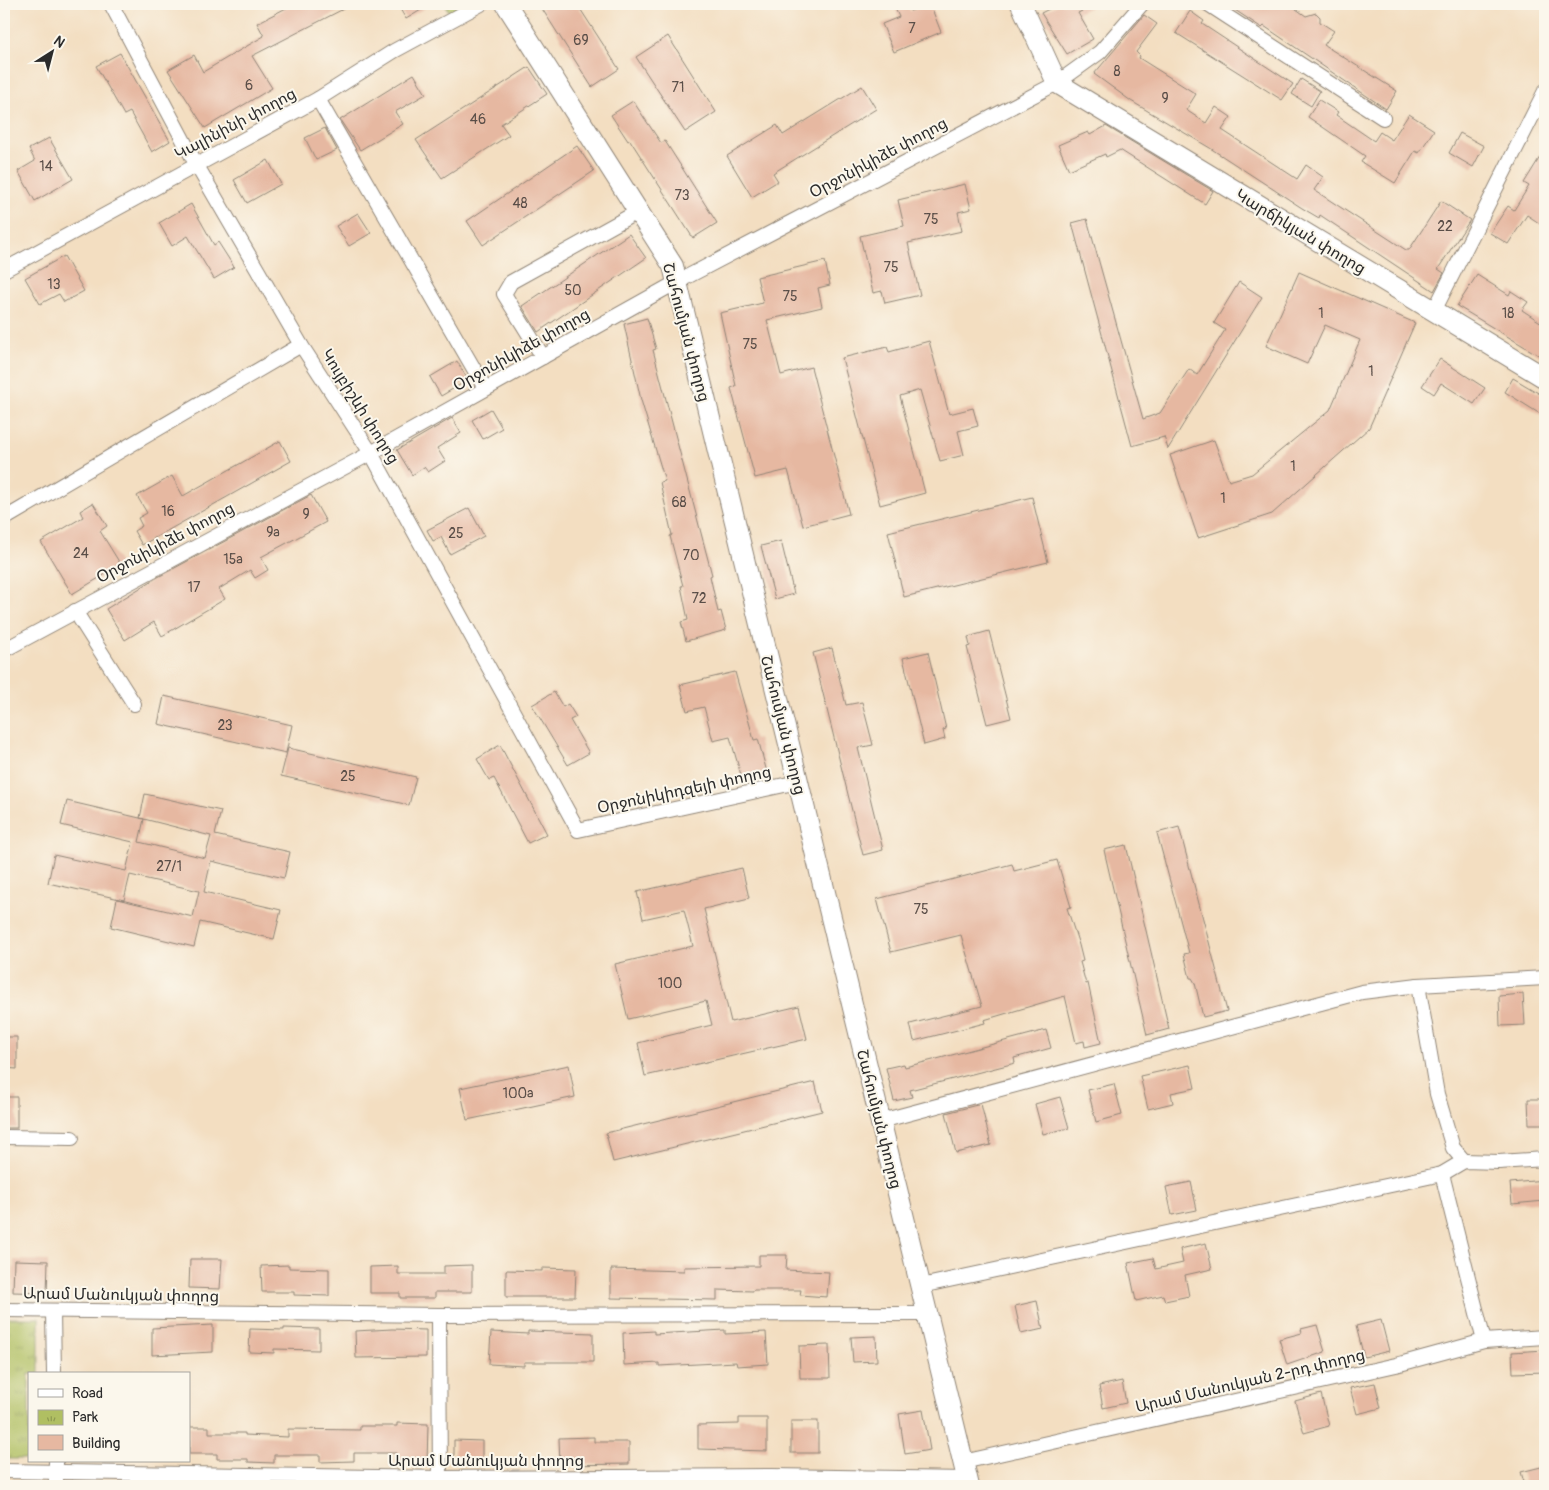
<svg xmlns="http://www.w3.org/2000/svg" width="1549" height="1490" font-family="Pangolin,'Noto Sans Armenian',sans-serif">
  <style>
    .grass { fill: url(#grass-dots); stroke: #6e7546 }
    .park { fill: url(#park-tufts); stroke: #6e7546 }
    .building { fill: #e6b8a1 }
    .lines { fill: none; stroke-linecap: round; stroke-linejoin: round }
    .street-casing { stroke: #8f8476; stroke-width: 16 }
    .secondary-casing { stroke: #8f8476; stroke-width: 22 }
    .street { stroke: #fff; stroke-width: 14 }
    .secondary { stroke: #fff; stroke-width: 20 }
    .labels { text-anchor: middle; stroke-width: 4; stroke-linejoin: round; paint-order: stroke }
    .number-label { font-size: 14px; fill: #5a4e48 }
    .street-label { font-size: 16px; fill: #2b2b2b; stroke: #fbf7ec }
  </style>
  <defs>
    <pattern id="grass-dots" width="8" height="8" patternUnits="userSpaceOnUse" patternTransform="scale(1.25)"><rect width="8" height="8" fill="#b0bf62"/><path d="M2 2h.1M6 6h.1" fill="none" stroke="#8f9b51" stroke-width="1.8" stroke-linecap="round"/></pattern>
    <pattern id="park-tufts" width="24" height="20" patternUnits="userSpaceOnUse" patternTransform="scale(1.25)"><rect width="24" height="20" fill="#b0bf62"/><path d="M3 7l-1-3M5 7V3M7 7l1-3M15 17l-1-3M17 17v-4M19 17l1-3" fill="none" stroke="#8f9b51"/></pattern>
  </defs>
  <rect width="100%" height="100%" fill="#fbf7ec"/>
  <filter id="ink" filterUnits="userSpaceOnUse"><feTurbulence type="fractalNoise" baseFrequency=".02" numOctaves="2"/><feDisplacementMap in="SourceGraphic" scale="10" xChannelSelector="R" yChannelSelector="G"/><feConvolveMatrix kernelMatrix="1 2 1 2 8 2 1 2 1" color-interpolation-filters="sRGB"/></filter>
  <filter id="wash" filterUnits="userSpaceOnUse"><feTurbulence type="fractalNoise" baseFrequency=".0096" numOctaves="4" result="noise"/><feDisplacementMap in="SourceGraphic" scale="20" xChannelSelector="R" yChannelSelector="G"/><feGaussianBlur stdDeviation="1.12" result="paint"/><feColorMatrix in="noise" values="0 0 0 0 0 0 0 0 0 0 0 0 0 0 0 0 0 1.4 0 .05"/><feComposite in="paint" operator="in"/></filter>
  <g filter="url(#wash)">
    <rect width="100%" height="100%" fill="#f3dec1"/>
    <!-- grass -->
    <polygon class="grass" points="444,4 466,4 450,13"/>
    <!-- park -->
    <polygon class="park" points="4,1318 39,1318 39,1374 29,1374 29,1459 4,1459"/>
    <g id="blocks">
      <!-- building -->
      <g class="building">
        <polygon points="294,4 353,4 252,56 272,88 205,128 168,70 194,55 203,72 264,36 257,23"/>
        <polygon points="397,4 431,4 406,19"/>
        <polygon points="539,4 577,4 619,69 592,87"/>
        <polygon points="893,4 907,4 910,11 930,4 941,32 894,52 882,24 899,17"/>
        <polygon points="1059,4 1096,4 1078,13 1093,39 1067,54 1041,13"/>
        <polygon points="1226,4 1289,4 1306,16 1316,13 1320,17 1320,22 1334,31 1324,45 1397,91 1386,109 1264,26 1262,28"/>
        <polygon points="1190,11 1204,21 1202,24 1293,84 1282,100 1176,33"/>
        <polygon points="1144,15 1157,24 1136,52 1140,56 1139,58 1196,94 1186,110 1206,123 1216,107 1231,117 1222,130 1297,179 1306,165 1323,177 1314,190 1406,250 1409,250 1441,201 1470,220 1438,269 1444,273 1434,291 1320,215 1319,218 1302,208 1210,148 1131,101 1094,74"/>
        <polygon points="668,36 716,112 685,132 636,57"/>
        <polygon points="120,53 170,141 152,152 130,112 124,115 96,66"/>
        <polygon points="529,67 547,94 501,124 509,135 442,178 416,140"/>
        <polygon points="414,74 426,94 395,112 403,124 360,150 340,120"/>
        <polygon points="1301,79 1320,91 1311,106 1292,94"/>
        <polygon points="862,86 876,109 773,173 778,181 752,197 727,156 777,125 783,135"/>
        <polygon points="1319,100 1338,112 1336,115 1374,141 1380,132 1392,140 1409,114 1434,130 1419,153 1415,151 1395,183 1361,162 1365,156 1308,117"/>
        <polygon points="633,101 661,143 665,141 717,223 693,238 630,140 628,141 611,115"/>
        <polygon points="1106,126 1213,191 1205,204 1120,150 1106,157 1105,154 1069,170 1058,145 1088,132 1090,135"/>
        <polygon points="325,128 337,150 316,160 305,138"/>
        <polygon points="1460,133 1484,146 1473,167 1449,153"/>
        <polygon points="49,138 73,179 35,201 18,171 35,161 29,149"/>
        <polygon points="577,146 594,171 483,245 467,221"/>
        <polygon points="1545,149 1545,227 1527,215 1508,244 1490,233 1508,206 1514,210 1529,186 1524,183"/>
        <polygon points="268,160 281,184 247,203 234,180"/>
        <polygon points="965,184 971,209 958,212 962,231 908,243 920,295 885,303 882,291 873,293 860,236 904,226 898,200"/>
        <polygon points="191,204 214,245 218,242 234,267 214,279 188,236 172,246 159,223"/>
        <polygon points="358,213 371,233 349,246 336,226"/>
        <polygon points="1087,219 1143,419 1160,413 1189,369 1197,375 1225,330 1214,323 1239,282 1262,297 1168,449 1164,437 1132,446 1072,223"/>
        <polygon points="629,234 646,258 538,332 522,306"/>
        <polygon points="64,256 84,291 64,302 59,294 40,304 25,278"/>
        <polygon points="825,261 830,285 818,288 822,307 767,320 781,375 811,367 849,514 803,526 788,470 755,478 731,388 736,386 720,313 763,303 757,277"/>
        <polygon points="1299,272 1415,323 1369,428 1272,514 1198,538 1170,455 1214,440 1229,481 1252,474 1330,410 1360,340 1325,325 1307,364 1266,346"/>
        <polygon points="1477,275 1509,295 1511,291 1528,302 1522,310 1545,325 1545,359 1457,306"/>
        <polygon points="647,318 656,349 653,350 712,575 710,576 718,612 721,611 726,630 686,641 681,622 688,620 681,586 683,586 670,536 672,535 660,482 665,481 641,400 624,324"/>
        <polygon points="929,341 949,414 973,408 978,426 958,431 964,455 940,461 920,390 900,396 925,493 880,505 842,358 887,347 889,352"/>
        <polygon points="1440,359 1485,388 1474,404 1441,383 1434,394 1422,386"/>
        <polygon points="457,361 468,380 441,396 430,377"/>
        <polygon points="1513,378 1545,397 1545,417 1505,392"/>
        <polygon points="491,409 502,428 483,439 472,420"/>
        <polygon points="452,418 461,433 437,448 445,461 428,472 424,467 412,475 397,450"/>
        <polygon points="280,441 291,461 142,545 134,531 142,526 138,518 147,513 137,496 172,476 183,496"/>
        <polygon points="311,495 326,522 261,557 268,570 255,578 250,570 219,589 225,599 162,636 154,622 125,640 106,609 158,577"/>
        <polygon points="1032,497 1048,562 904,597 888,532"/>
        <polygon points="93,503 107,526 100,531 121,565 72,594 41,542 83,517 80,511"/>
        <polygon points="469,508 484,536 450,554 441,537 433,541 427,530"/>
        <polygon points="781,541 794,594 775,599 761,546"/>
        <polygon points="989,631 1011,718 987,724 967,647 970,646 968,637"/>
        <polygon points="832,648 846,705 862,702 873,745 858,748 883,850 863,855 813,653"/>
        <polygon points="928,652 946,729 943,730 945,739 924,745 903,658"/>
        <polygon points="735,672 754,740 758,739 768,776 743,782 730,737 713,741 704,707 687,711 680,685"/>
        <polygon points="554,692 563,707 568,704 576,717 570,720 589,753 568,765 532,705"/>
        <polygon points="164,696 292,725 286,753 158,724"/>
        <polygon points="500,745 547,834 528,843 494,778 489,780 477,759"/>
        <polygon points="288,748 416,777 409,805 281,776"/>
        <polygon points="145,794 221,811 215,835 290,852 284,878 211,861 204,892 281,910 274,939 200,922 194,947 111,927 117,899 193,917 199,891 130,875 124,900 48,883 54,855 126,871 133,842 61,825 67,801 144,819 139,842 205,858 211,836 140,818"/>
        <polygon points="1179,827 1227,1011 1203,1017 1195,983 1192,978 1190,978 1184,954 1189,953 1157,833"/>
        <polygon points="1126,845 1169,1029 1147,1035 1104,850"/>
        <polygon points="1057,860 1071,907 1067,908 1079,945 1083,961 1080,962 1086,984 1088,983 1101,1043 1085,1047 1084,1041 1076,1043 1065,996 984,1020 985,1023 914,1041 910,1024 982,1006 961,935 891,952 877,899 1012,864 1014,871"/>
        <polygon points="742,868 749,898 704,909 731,1022 799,1006 807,1039 645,1076 638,1043 712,1025 706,1001 628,1019 615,964 693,946 684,910 643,919 637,892"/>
        <polygon points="1523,994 1525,1025 1500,1026 1499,996"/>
        <polygon points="1046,1030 1051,1048 1014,1058 1015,1063 910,1090 912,1097 894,1101 886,1068 904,1064 905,1067 933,1060"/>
        <polygon points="4,1037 17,1037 17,1069 4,1068"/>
        <polygon points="569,1065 575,1097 467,1120 460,1088"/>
        <polygon points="1190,1065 1195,1088 1171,1093 1173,1103 1148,1109 1140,1076"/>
        <polygon points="815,1082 822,1111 613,1162 606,1133"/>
        <polygon points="1114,1084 1122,1115 1096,1122 1088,1090"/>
        <rect x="4" y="1097" width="13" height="31"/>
        <polygon points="1060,1097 1069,1128 1043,1134 1035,1104"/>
        <polygon points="1528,1099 1545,1099 1545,1124 1529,1124"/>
        <polygon points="981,1104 991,1145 956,1153 946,1113"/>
        <polygon points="1545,1180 1545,1201 1512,1204 1510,1183"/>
        <polygon points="1191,1182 1197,1210 1172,1215 1166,1187"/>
        <polygon points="1206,1243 1212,1269 1185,1275 1189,1296 1165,1301 1163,1295 1136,1301 1128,1263 1153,1258 1156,1269 1183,1263 1180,1249"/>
        <polygon points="759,1255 787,1255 786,1270 829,1272 827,1297 800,1295 801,1290 753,1290 753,1291 717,1290 717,1300 611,1298 611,1269 684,1271 684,1267 759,1266"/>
        <polygon points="190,1259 222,1259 220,1289 189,1288"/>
        <polygon points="14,1260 48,1261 47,1293 13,1292"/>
        <polygon points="289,1265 289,1268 329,1269 329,1296 294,1295 294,1292 262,1292 261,1266"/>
        <polygon points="472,1265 472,1292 435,1292 435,1298 400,1298 400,1293 370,1293 370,1267 398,1266 398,1274 444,1274 444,1266"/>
        <polygon points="542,1268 576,1269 575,1297 506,1297 506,1270 542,1271"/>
        <polygon points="1037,1301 1043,1329 1021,1334 1015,1306"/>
        <polygon points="1381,1320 1389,1351 1364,1357 1356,1326"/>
        <polygon points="213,1325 213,1352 152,1355 152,1328"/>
        <polygon points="1317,1325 1325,1352 1287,1365 1279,1339 1302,1333 1301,1329"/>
        <polygon points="284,1328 319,1329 319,1350 274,1349 274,1353 249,1352 250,1329 284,1330"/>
        <polygon points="392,1329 426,1330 426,1357 356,1358 355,1331"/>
        <polygon points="725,1330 725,1334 766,1332 768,1364 737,1366 736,1362 659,1366 659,1363 624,1365 623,1333 654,1331 654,1334"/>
        <polygon points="528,1331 593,1333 593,1362 524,1362 524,1366 489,1364 491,1332 528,1334"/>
        <polygon points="876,1336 877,1361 853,1362 851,1337"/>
        <polygon points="829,1345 830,1378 800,1378 799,1346"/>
        <polygon points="1545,1350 1545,1372 1513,1373 1512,1352"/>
        <polygon points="1122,1381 1126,1403 1103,1408 1099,1386"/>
        <polygon points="1375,1383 1381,1408 1357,1414 1350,1388"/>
        <polygon points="1321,1394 1329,1426 1304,1433 1295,1401"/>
        <polygon points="923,1410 930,1450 905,1454 899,1414"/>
        <polygon points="739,1418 767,1418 767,1451 698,1449 698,1425 739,1424"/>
        <rect x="791" y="1421" width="27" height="32"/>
        <polygon points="397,1423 428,1424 427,1464 396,1463 396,1453 354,1453 354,1461 320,1462 320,1455 274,1455 274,1463 248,1462 248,1459 217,1459 217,1454 189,1454 189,1427 209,1427 209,1433 245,1433 245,1435 288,1437 288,1429 360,1430 360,1426 397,1426"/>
        <polygon points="594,1437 594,1442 629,1442 629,1464 560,1465 559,1438"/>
        <polygon points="454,1440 482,1441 482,1464 454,1463"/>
        <polygon points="1545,1466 1545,1486 1525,1486 1521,1472"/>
      </g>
    </g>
  </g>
  <g filter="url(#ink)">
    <use href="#blocks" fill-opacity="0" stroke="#8f8476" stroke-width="1"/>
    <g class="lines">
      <defs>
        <g id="street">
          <polyline points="111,4 196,164 301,345 371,453 578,830 798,782"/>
          <polyline points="1208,4 1383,118"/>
          <polyline points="318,99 485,388"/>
          <polyline points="4,270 318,99 394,51 481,4"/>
          <polyline points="1434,311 1545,91"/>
          <polyline points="543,357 504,294 511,282 639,211"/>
          <polyline points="4,519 301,345"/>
          <polyline points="75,611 134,704"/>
          <polyline points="4,650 371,453 677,282 1057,83 1100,52 1142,4"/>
          <polyline points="1418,985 1437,1094 1453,1148 1464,1161"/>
          <polyline points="881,1121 1362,992 1418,985 1545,978"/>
          <polyline points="4,1137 72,1138"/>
          <polyline points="1442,1174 1484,1341"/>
          <polyline points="921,1286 1442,1174 1464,1161 1499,1162 1545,1159"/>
          <polyline points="4,1310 439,1315 927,1314"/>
          <polyline points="53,1311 54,1374"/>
          <polyline points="439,1315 440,1486"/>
          <polyline points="56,1461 56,1486"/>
          <polyline points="963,1462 1396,1365 1484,1341 1545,1337"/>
          <polyline points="4,1471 440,1478 772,1476 967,1479"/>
        </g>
        <g id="secondary">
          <polyline points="506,4 673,266 969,1486"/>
          <polyline points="1021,4 1057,83 1545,378"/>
        </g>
      </defs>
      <!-- street casing -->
      <use href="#street" class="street-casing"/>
      <!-- secondary casing -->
      <use href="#secondary" class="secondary-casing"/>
      <!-- street -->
      <use href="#street" class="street"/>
      <!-- secondary -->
      <use href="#secondary" class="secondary"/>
    </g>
  </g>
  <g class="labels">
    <!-- number labels -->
    <g class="number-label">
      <text x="912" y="33">7</text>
      <text x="581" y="45">69</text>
      <text x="1117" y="76">8</text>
      <text x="249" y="90">6</text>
      <text x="678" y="92">71</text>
      <text x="1165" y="103">9</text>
      <text x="478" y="124">46</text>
      <text x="46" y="171">14</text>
      <text x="682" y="200">73</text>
      <text x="520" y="208">48</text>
      <text x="931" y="224">75</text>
      <text x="1445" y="231">22</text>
      <text x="891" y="272">75</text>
      <text x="54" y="289">13</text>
      <text x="573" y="295">50</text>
      <text x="790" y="301">75</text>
      <text x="1321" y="318">1</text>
      <text x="1508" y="318">18</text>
      <text x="750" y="349">75</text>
      <text x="1371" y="376">1</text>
      <text x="1293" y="471">1</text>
      <text x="1223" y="503">1</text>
      <text x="679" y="507">68</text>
      <text x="168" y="516">16</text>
      <text x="306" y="519">9</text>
      <text x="273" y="537">9a</text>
      <text x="456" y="538">25</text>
      <text x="81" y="558">24</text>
      <text x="691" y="560">70</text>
      <text x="233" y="564">15a</text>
      <text x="194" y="592">17</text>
      <text x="699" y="603">72</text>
      <text x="225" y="730">23</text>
      <text x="348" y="781">25</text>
      <text x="169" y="871">27/1</text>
      <text x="921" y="914">75</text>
      <text x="670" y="988">100</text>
      <text x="518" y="1098">100a</text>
    </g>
    <!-- street labels -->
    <g class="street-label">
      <text transform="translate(235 123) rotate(-28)" y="6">Կալինինի փողոց</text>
      <text transform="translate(878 157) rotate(-28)" y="6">Օրջոնիկիձե փողոց</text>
      <text transform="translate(1301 231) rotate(31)" y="6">Կարճիկյան փողոց</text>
      <text transform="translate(687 332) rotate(75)" y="6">Շահումյան փողոց</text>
      <text transform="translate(521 349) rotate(-29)" y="6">Օրջոնիկիձե փողոց</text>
      <text transform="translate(361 406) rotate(58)" y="6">Կույբիշևի փողոց</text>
      <text transform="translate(165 542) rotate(-28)" y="6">Օրջոնիկիձե փողոց</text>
      <text transform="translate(784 725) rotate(76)" y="6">Շահումյան փողոց</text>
      <text transform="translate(684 789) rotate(-12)" y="6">Օրջոնիկիդզեյի փողոց</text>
      <text transform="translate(880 1119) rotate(76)" y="6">Շահումյան փողոց</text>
      <text transform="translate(121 1294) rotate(1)" y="6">Արամ Մանուկյան փողոց</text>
      <text transform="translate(1250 1380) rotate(-13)" y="6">Արամ Մանուկյան 2-րդ փողոց</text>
      <text x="486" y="1466">Արամ Մանուկյան փողոց</text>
    </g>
  </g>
  <!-- margin -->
  <rect width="1549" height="1490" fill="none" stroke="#fbf7ec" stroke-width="20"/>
  <!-- legend -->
  <rect x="28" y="1372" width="162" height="90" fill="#fbf7ec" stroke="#a8a59f"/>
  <rect x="38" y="1389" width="25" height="8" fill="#ffffff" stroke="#a8a59f"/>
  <text x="72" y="1398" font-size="15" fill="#2b2b2b">Road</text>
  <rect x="38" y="1410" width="25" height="15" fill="url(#park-tufts)" stroke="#a8a59f"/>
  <text x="72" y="1422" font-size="15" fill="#2b2b2b">Park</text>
  <rect x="38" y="1435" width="25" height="15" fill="#e6b8a1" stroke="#a8a59f"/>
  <text x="72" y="1448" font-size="15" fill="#2b2b2b">Building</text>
  <!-- north arrow -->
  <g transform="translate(52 52) rotate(36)" stroke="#fbf7ec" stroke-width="4" paint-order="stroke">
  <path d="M0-4L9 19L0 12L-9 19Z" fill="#2b2b2b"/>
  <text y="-8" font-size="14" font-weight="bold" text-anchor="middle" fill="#2b2b2b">N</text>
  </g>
</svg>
